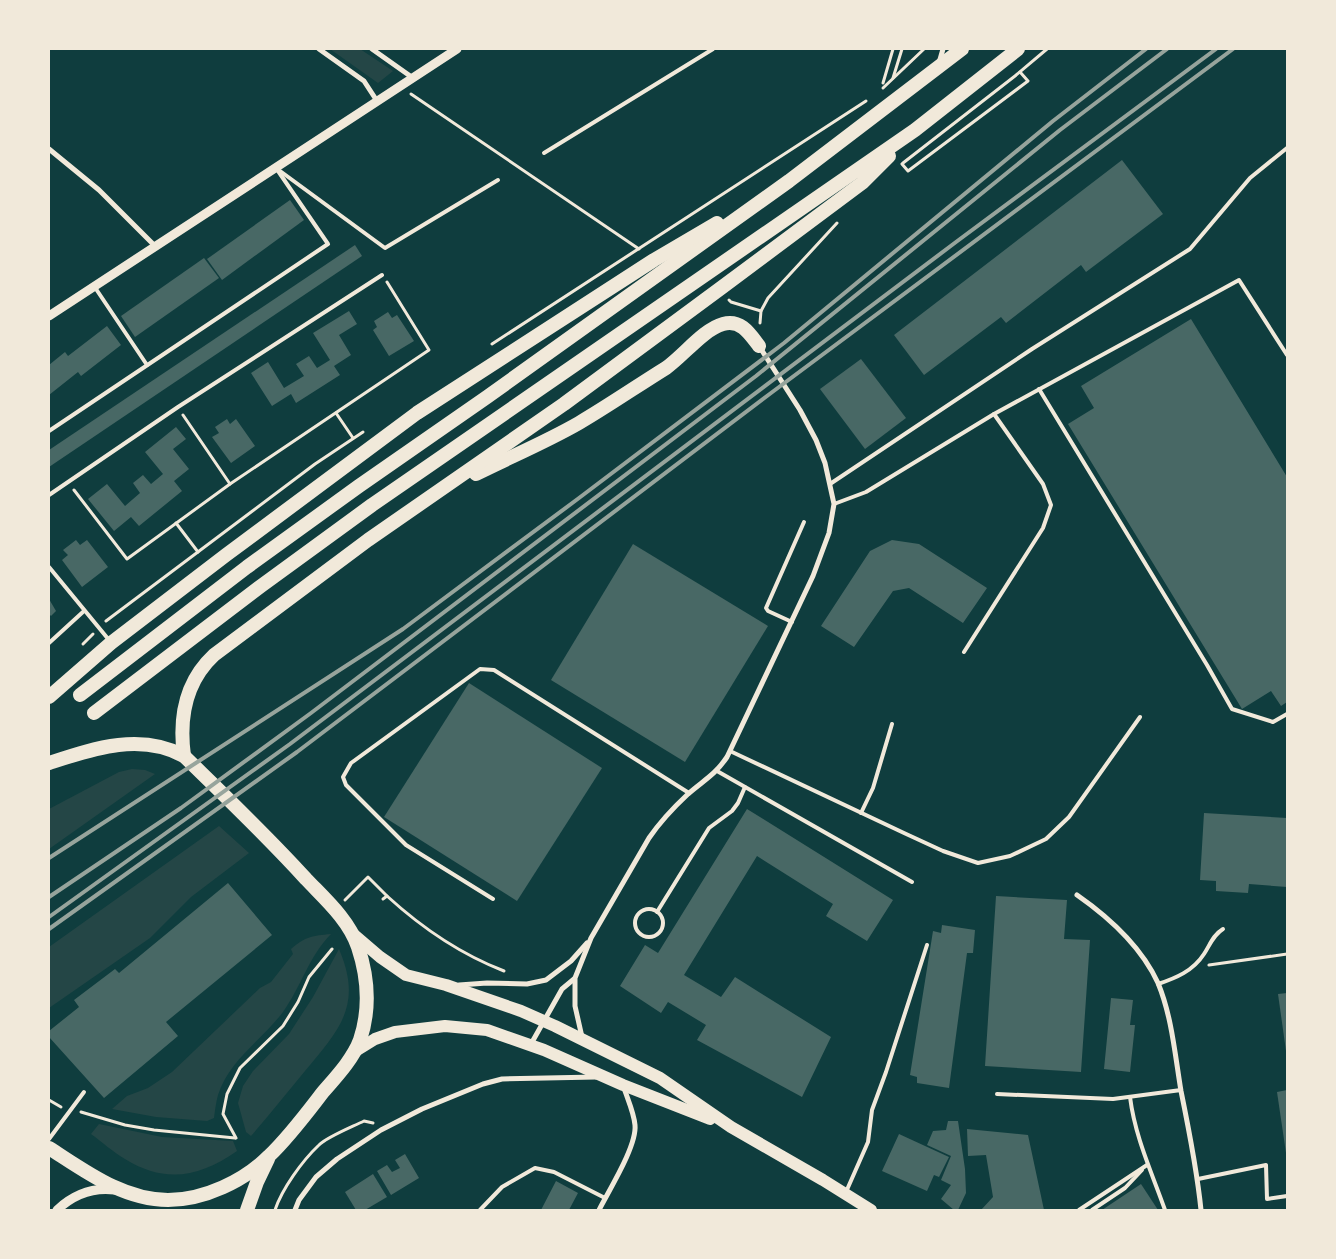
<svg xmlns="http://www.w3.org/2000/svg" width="1336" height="1259" font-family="'Open Sans',sans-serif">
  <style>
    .green { fill: #244646 }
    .building { fill: #486865 }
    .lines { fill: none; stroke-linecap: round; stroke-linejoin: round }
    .path { stroke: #f1e9da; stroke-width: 3 }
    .service { stroke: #f1e9da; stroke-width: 4 }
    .minor { stroke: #f1e9da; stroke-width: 5 }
    .tertiary { stroke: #f1e9da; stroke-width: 9 }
    .primary { stroke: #f1e9da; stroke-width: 12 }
    .trunk { stroke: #f1e9da; stroke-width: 14 }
    .rail { stroke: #97a49c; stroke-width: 4 }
  </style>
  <rect width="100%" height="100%" fill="#0f3d3e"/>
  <!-- green -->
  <g class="green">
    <polygon points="330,49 360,49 393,71 378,83"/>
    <polygon points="132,769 145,770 155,774 49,849 49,809 119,772"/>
    <polygon points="219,826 249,853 191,897 150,938 49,1008 49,947"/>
    <path d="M331 934C309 956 301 987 283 1012 262 1040 229 1060 218 1095 216 1102 215 1110 214 1118L207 1121 156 1117 112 1109 127 1096 148 1088 172 1072 260 988 271 982 293 954 291 949C306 936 312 936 331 934Z"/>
    <path d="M339 949C363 1005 340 1029 305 1071 287 1093 269 1115 251 1136L246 1132 238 1103 243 1086 253 1071 289 1034 313 997Z"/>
    <path d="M99 1124 162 1137 233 1141 237 1151C200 1177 165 1184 125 1159 113 1152 102 1142 91 1134Z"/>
  </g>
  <!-- building -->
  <g class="building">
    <polygon points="1122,160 1163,214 1086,272 1081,265 1006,323 1001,317 924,375 894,335"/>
    <polygon points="290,200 304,220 222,280 207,259"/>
    <polygon points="355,245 362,256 49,467 49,450"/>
    <polygon points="204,258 219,278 135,337 121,316"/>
    <polygon points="349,311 357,324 339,335 351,355 334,366 340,375 296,403 291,394 272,406 251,373 268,362 284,388 304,376 296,364 309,356 317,368 330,360 313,333"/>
    <polygon points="388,312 392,318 397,315 414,341 389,356 373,330 377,327 374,321"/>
    <polygon points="1191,319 1287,477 1287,702 1281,706 1271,691 1242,709 1068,424 1094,408 1081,386"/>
    <polygon points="107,326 121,345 81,376 78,372 49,395 49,365 65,352 68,356"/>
    <polygon points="861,359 906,418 865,449 820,389"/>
    <polygon points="227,419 230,424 236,419 255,446 231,463 212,437 219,433 215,427"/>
    <polygon points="176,427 186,439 173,449 189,469 174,481 182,491 139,526 131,517 114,531 88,499 107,484 125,506 140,493 133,483 143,475 151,484 163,474 145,452"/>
    <polygon points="76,540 80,545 87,540 108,567 82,587 62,560 68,555 63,550"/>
    <polygon points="892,540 919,544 987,588 963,623 909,588 893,591 854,647 821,626 870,551"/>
    <polygon points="633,544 768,626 685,762 551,680"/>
    <polygon points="49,599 56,611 51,616 49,614"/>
    <polygon points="469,683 602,768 517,901 384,817"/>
    <polygon points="747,809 893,900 867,941 826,916 833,904 757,856 684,975 721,997 735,977 831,1037 802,1097 697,1040 706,1025 668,1002 661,1013 620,986 645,945 658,953"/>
    <polygon points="1204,813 1287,818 1287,887 1249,884 1248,893 1216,891 1216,881 1200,880"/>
    <polygon points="228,883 272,935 166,1022 178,1036 104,1098 49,1037 49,1031 79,1007 74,1000 115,969 119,973"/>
    <polygon points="996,896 1067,900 1064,939 1090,940 1081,1072 985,1066"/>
    <polygon points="942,925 975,930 973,953 967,953 949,1088 917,1083 917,1077 910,1075 933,931 941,933"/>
    <polygon points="1287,993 1287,1051 1286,1051 1278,994"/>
    <polygon points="1111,998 1133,1000 1130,1025 1135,1025 1130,1072 1104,1069"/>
    <polygon points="1287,1090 1287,1153 1286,1153 1277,1092"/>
    <polygon points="948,1121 958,1121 965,1169 966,1193 958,1210 954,1210 941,1199 951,1185 941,1180 951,1156 927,1145 933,1131 946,1130"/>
    <polygon points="967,1129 1028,1135 1044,1210 981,1210 993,1197 986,1155 968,1156"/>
    <polygon points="899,1134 949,1157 939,1177 934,1175 927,1191 882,1171"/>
    <polygon points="405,1154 419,1178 391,1195 377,1171 387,1165 392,1172 400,1168 395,1160"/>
    <polygon points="373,1174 387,1197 365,1210 356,1210 345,1192"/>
    <polygon points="556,1181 578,1193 570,1208 569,1210 541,1210"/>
    <polygon points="1141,1184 1158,1210 1102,1210"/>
  </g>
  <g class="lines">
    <!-- path -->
    <g class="path">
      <polyline points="893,78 902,49"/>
      <polyline points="883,83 893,49"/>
      <polyline points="883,88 924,49"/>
      <polyline points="411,94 639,249"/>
      <polyline points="903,163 1015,76 1047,49"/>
      <polyline points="902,164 908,171 1028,81 1020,72"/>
      <polyline points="729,300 731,302 761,311"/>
      <polyline points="760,323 761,311 768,298 837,223"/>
      <polyline points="492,344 866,101"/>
      <polyline points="336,413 353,438"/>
      <polyline points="183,415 230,484 429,350 387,282"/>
      <polyline points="74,490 127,559 230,484"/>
      <polyline points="176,523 198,552"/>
      <polyline points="106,621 315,464 363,432"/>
      <polyline points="83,644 93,634"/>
      <path d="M383 899 387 896C422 928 460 954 504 971"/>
      <polyline points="345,900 368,877 387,896"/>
      <polyline points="1209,965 1287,954"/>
      <polyline points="49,1100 61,1107"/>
      <polyline points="81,1112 125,1125 154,1130 235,1138"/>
      <polyline points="236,1138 223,1114 227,1094 240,1068 283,1026 298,1002 309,977 332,949"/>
      <path d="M275 1210C282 1189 302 1161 319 1145 327 1137 352 1127 364 1121L373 1123"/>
    </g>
    <!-- service -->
    <g class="service">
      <polyline points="544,153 713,49"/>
      <polyline points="280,171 385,248 498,180"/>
      <polyline points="94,286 147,365"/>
      <polyline points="1039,389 1207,665 1232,709 1273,722 1287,714"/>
      <polyline points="994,414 1239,280 1287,355"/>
      <polyline points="49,431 328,244 276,168"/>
      <polyline points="830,484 1032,349 1190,249 1250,178 1287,148"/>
      <polyline points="49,495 178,407 382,275"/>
      <polyline points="834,504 866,492 994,414 1043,484 1051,505 1043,528 964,652"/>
      <polyline points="49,567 109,640"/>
      <polyline points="792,622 768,611 766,608 804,522"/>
      <polyline points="49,643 84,611"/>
      <polyline points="730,751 904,833 943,851 978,863 1010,856 1046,839 1069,817 1140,717"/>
      <polyline points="717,771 912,882"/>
      <polyline points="861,813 873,788 892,724"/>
      <polyline points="493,899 406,845 346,785 343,777 351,763 480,669 494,670 689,793"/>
      <circle cx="649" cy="923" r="14"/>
      <polyline points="657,912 709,828 732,811 738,803 745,787"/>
      <path d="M1158 984C1176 978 1193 971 1204 954 1210 945 1213 935 1223 929"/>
      <polyline points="997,1094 1113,1099 1181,1090"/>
      <path d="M1130 1097C1135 1137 1152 1173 1165 1210"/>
      <polyline points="49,1139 84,1092"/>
      <polyline points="1198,1179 1266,1165 1267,1199 1287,1196"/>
      <polyline points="846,1192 868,1142 872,1110 886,1072 927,945"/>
      <polyline points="480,1210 502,1187 535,1168 554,1172 605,1198"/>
      <polyline points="1079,1210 1147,1165"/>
      <polyline points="1092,1210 1125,1188 1142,1170"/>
    </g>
    <!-- minor -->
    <g class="minor">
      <polyline points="319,49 364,81 377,101"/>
      <polyline points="372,49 413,78"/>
      <polyline points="939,63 943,49"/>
      <polyline points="49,149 99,190 155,246"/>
      <path d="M1077 895C1110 918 1141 946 1158 983 1172 1017 1175 1055 1181 1091 1189 1130 1197 1170 1201 1210"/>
      <polyline points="459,985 487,983 527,984 546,980 571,961 587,943"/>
      <path d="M582 1037 575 1006V978L591 938 649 838C660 822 673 808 688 794 704 780 715 775 727 757L813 576 829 533 834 504 825 463 816 440 800 410 759 346"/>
      <polyline points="531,1044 562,989 574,979"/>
      <polyline points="295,1210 299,1200 316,1177 337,1159 381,1130 422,1109 483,1084 502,1079 596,1077"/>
      <path d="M599 1210C609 1190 637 1146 635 1125 634 1113 628 1100 624 1088"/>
    </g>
    <!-- tertiary -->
    <g class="tertiary">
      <polyline points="49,316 457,49"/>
      <path d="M57 1210C74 1194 92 1187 115 1190"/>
    </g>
    <!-- primary -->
    <g class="primary">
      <polyline points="352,933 380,957 406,975 446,985 521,1011 555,1026 660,1078 731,1127 823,1180 871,1210"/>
      <polyline points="354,1052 375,1039 395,1032 445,1026 487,1030 544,1050 623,1085 710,1119"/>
    </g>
    <!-- trunk -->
    <g class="trunk">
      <path d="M476 474C510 457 546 442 579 423 608 406 637 386 666 368 683 356 704 329 723 324 741 319 750 334 759 346"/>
      <polyline points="80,695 247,567 359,486 487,397 789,181 962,49"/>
      <polyline points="49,697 111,643 226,555 417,413 654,260 717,223"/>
      <polyline points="94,713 261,586 372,505 915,130 1018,49"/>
      <path d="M184 756C179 719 185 682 214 655L368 540 564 404 721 288 862 183 889 156"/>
      <path d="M49 763C92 749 140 732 184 756 225 796 267 836 306 879 325 899 349 920 358 947 368 977 370 1010 360 1040 353 1059 336 1077 323 1092 306 1114 289 1137 269 1156 244 1181 204 1200 168 1200 123 1200 85 1171 49 1148"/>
      <polyline points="247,1210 257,1182 268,1159"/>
    </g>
    <!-- rail -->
    <g class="rail">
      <polyline points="49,858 403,629 579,498 784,343 1053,121 1146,49"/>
      <polyline points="49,897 181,808 311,713 756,376 1060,130 1167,49"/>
      <polyline points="49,917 290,744 956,242 1216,49"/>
      <polyline points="49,929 297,752 771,393 1233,49"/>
    </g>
  </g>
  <!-- border -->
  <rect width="1336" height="1259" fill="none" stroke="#f1e9da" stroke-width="100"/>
</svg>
